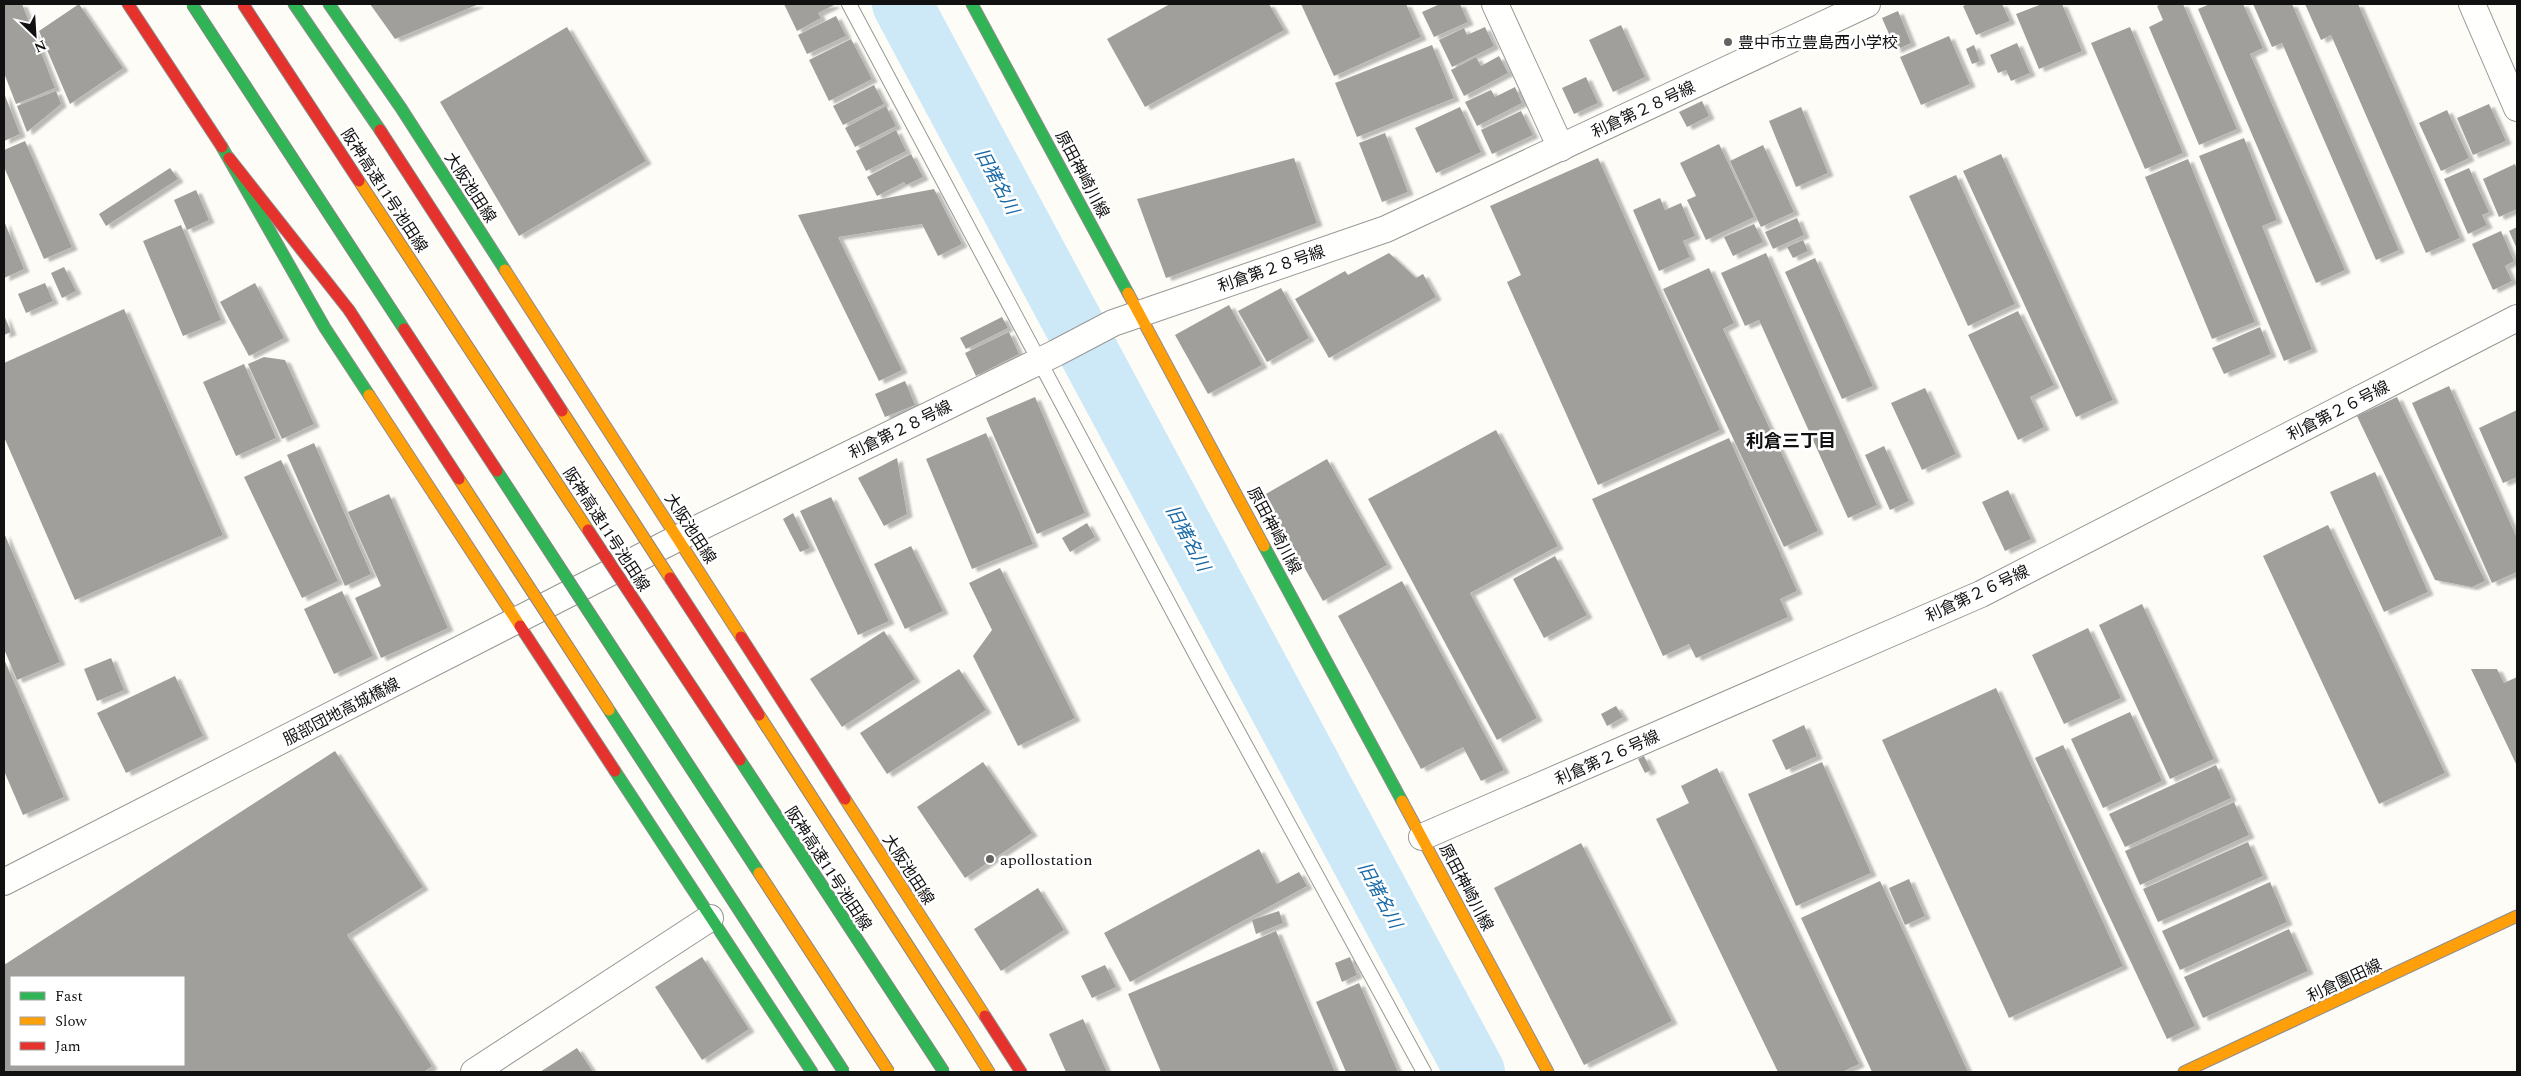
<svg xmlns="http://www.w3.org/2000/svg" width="2521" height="1076" font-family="Spectral,'Noto Sans JP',serif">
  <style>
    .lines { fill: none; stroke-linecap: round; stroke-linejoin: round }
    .river { stroke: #cde8f7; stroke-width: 60 }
    .building { fill: #a19f9c; fill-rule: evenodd; filter: url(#shadow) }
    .lane-casing { stroke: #979795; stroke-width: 16 }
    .street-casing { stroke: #979795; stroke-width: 28 }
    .fast-casing { stroke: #8e8d8b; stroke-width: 13 }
    .slow-casing { stroke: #8e8d8b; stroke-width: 13 }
    .jam-casing { stroke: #8e8d8b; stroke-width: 13 }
    .lane { stroke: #fffffe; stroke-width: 14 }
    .street { stroke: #fffffe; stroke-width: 26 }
    .fast { stroke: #30b455; stroke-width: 11 }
    .slow { stroke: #ff9f0a; stroke-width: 11 }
    .jam { stroke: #e5322d; stroke-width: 11 }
    .fast-bridge-casing { stroke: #858482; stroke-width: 13; stroke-linecap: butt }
    .slow-bridge-casing { stroke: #858482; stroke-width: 13; stroke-linecap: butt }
    .jam-bridge-casing { stroke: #858482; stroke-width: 13; stroke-linecap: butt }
    .fast-bridge { stroke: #30b455; stroke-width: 11 }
    .slow-bridge { stroke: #ff9f0a; stroke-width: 11 }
    .jam-bridge { stroke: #e5322d; stroke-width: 11 }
    .poi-dot { fill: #646362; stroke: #fff; stroke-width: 2 }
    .labels { text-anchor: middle; stroke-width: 5; stroke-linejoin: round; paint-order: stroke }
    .poi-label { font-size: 16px; fill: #111; stroke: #fff; text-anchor: start }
    .street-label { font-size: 16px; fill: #111; stroke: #fff }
    .water-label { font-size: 18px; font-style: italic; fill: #1768a6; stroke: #fff }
    .neighbourhood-label { font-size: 18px; font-weight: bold; fill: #111; stroke: #fff }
  </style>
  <defs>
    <filter id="shadow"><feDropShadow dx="5.5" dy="3" stdDeviation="1" flood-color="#0004"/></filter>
  </defs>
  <rect width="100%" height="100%" fill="#fdfcf7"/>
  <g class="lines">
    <!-- river -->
    <polyline class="river" points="902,4 1475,1072"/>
  </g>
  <!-- building -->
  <g class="building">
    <polygon points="4,4 22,4 55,88 16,104 4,73"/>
    <polygon points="79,4 123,68 70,104 39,31"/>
    <polygon points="370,4 479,4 395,39"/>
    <polygon points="784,4 833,4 834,5 818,13 821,18 797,31"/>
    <polygon points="1170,4 1269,4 1284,30 1145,107 1107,39"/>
    <polygon points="1301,4 1406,4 1421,37 1334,76"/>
    <polygon points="1440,4 1460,4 1468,22 1434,37 1422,12"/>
    <polygon points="1968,4 2002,4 2010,21 1976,35 1963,6"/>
    <polygon points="2042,4 2062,4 2082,51 2039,69 2016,14"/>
    <polygon points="2162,4 2183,4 2237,129 2199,145 2149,27 2163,20 2157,6"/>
    <polygon points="2210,4 2243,4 2263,48 2250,54 2345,270 2316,283 2198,9"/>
    <polygon points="2253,4 2292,4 2399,250 2376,260 2282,43 2272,47"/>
    <polygon points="2305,4 2358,4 2460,238 2426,253 2331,35 2321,40"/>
    <polygon points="1898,11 1911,43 1896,50 1882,18"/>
    <polygon points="836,16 846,36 807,54 798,35"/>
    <polygon points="1621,25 1645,77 1613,92 1589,40"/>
    <polygon points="567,27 646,161 519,236 440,102"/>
    <polygon points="1485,27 1494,46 1452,67 1439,40 1464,28 1467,35"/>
    <polygon points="2130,27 2183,153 2145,169 2091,43"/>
    <polygon points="1949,36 1970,84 1921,105 1900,57"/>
    <polygon points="851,39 872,79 829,101 809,60"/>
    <polygon points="2017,43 2030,73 2011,81 2006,70 1998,73 1990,55"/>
    <polygon points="1432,45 1454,98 1357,137 1335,83"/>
    <polygon points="1974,45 1980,61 1972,64 1966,49"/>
    <polygon points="1499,56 1508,73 1464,96 1451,70 1476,57 1481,66"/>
    <polygon points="1586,77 1598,103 1574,114 1562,88"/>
    <polygon points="874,85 884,104 843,125 833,106"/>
    <polygon points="1515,87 1522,103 1477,126 1465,102 1491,90 1495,97"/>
    <polygon points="56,91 61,104 27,132 17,106"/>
    <polygon points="4,93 20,134 4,141"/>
    <polygon points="1702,101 1709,116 1687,127 1679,112"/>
    <polygon points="2489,104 2506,141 2473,155 2457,118"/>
    <polygon points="886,106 896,126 855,147 845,128"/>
    <polygon points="1460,107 1481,152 1436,173 1415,128"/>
    <polygon points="1801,107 1828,173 1796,187 1769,121"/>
    <polygon points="2447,110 2469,158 2441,171 2419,123"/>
    <polygon points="1521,111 1533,135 1492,154 1481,130"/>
    <polygon points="896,130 906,151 866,171 856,151"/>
    <polygon points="1385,133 1408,192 1382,202 1359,143"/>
    <polygon points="2244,138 2277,220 2262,226 2312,349 2284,361 2199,156"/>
    <polygon points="25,141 72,247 44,259 4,167 4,150"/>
    <polygon points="1719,144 1754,217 1706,240 1687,200 1696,196 1680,163"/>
    <polygon points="1763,145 1794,212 1761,227 1730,161"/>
    <polygon points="911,154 923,177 906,185 904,182 877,196 867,177"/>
    <polygon points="2001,154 2113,400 2076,417 1963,171"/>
    <polygon points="1294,158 1317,223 1166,278 1137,199"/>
    <polygon points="1598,158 1720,430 1598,485 1507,282 1521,275 1490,206"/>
    <polygon points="2188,159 2255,322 2212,339 2145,177"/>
    <polygon points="2515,164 2517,170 2517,209 2499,217 2483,179"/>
    <polygon points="170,168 178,179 106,226 99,214"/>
    <polygon points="2469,168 2489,212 2482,215 2487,225 2468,234 2444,179"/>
    <polygon points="1956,175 2015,304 1968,326 1909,196"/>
    <polygon points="934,189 962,244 938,256 922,224 838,237 902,370 879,381 798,215"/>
    <polygon points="196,190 209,220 187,230 174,200"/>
    <polygon points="1660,198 1665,210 1681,203 1695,236 1683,241 1690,257 1659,271 1633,210"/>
    <polygon points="1797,218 1804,235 1773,249 1765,232"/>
    <polygon points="4,221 24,269 4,278"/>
    <polygon points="1754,224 1763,242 1733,256 1724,237"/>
    <polygon points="181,225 221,320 183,336 143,241"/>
    <polygon points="2517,227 2517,249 2509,231"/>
    <polygon points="2501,231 2514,261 2505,266 2512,281 2493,290 2472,244"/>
    <polygon points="1803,240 1808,251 1793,258 1787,247"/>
    <polygon points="1389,253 1416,278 1423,274 1436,297 1329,358 1295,299 1345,271 1348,275"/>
    <polygon points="1766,253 1877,505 1848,518 1759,320 1745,326 1721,273"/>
    <polygon points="1815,258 1873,386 1842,399 1785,272"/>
    <polygon points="64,267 76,291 62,298 51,273"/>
    <polygon points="1709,268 1734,323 1723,329 1818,531 1784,547 1663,289"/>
    <polygon points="45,283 53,301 26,313 18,294"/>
    <polygon points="255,283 284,338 249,356 220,302"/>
    <polygon points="1281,288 1309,338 1267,362 1238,311"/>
    <polygon points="1229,305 1262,365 1208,394 1175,335"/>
    <polygon points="124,309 223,535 75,600 4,437 4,363"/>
    <polygon points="2018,311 2054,385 2030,397 2044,427 2018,440 1968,335"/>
    <polygon points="4,315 11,332 4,335"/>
    <polygon points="1002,317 1008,328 966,349 960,338"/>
    <polygon points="2260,327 2271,354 2224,374 2212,348"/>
    <polygon points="1009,332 1019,354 976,376 965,353"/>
    <polygon points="264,357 285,360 314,424 282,439 248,364"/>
    <polygon points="244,364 276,438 236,456 203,382"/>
    <polygon points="905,381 915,405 885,417 875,394"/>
    <polygon points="2449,386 2517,538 2517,572 2492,583 2412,403"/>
    <polygon points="1925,388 1956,454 1922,470 1891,403"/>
    <polygon points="1035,397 1085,513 1037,534 986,418"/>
    <polygon points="2397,397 2485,581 2472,587 2435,580 2357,416"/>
    <polygon points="2517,410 2517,477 2503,483 2479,428"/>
    <polygon points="1496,430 1558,546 1470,593 1537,718 1497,740 1368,499"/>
    <polygon points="986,433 1033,544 972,569 926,459"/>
    <polygon points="1729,438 1797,591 1780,599 1788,617 1696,658 1689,644 1663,656 1592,499"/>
    <polygon points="314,443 371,574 345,586 287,455"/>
    <polygon points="1884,446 1909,501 1890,510 1865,455"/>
    <polygon points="897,458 907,514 884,526 858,478"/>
    <polygon points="1327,459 1387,565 1323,601 1264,495"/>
    <polygon points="281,460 338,581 302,598 244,477"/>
    <polygon points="2375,472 2428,592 2384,612 2330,492"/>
    <polygon points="2008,490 2031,539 2005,551 1982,502"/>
    <polygon points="389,494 448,628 381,658 355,598 381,586 348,512"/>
    <polygon points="831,497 889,621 858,635 800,511"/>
    <polygon points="793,513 810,548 800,552 783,519"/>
    <polygon points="1087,523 1095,537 1070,552 1062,538"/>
    <polygon points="2328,525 2445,773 2379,804 2263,556"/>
    <polygon points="4,533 60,662 17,680 4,649"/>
    <polygon points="911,546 943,611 905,629 874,564"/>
    <polygon points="1555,556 1587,615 1544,638 1513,579"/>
    <polygon points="1000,568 1075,718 1018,746 973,656 992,630 969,583"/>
    <polygon points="1402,581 1504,770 1481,781 1463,747 1421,769 1338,616"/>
    <polygon points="342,591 373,656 334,674 304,609"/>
    <polygon points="2142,604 2214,759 2170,779 2099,625"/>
    <polygon points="2088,628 2121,698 2064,724 2032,655"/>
    <polygon points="884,631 915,679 842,727 810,679"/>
    <polygon points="111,658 124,690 97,701 84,669"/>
    <polygon points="4,659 64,797 23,815 4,771"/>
    <polygon points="959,669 986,710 887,774 860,733"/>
    <polygon points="2471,669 2497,669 2504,683 2517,677 2517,766"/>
    <polygon points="175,676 203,736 126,773 97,713"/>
    <polygon points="1996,688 2123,966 2009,1018 1882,740"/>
    <polygon points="1616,706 1623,717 1607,726 1601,714"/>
    <polygon points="2130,712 2162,781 2103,808 2071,739"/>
    <polygon points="1804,725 1817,756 1786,770 1772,740"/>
    <polygon points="2063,745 2195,1026 2167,1039 2035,758"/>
    <path d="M335 751 423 887 347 935 432 1066 424 1072H4V965ZM11 977H184V1065H11Z"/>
    <polygon points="1644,756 1651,770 1645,773 1638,759"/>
    <polygon points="983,762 1032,833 965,878 917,807"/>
    <polygon points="1822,762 1871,873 1796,906 1748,794"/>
    <polygon points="2216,765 2231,798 2125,847 2109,814"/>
    <polygon points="1717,768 1859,1064 1842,1072 1778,1072 1656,819 1689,803 1681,786"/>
    <polygon points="2234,802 2249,835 2140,885 2125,851"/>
    <polygon points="2248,842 2263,876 2158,922 2143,889"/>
    <polygon points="1581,843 1672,1021 1584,1065 1494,888"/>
    <polygon points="1259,849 1277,884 1299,872 1307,886 1130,982 1104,933"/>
    <polygon points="1909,879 1925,916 1905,925 1889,888"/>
    <polygon points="1880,881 1968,1072 1872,1072 1801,918"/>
    <polygon points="2270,882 2287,922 2180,970 2162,931"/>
    <polygon points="1038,888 1064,930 1001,971 974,929"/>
    <polygon points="1279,911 1283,923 1256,934 1252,920"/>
    <polygon points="2289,929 2308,971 2203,1018 2184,977"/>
    <polygon points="1276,931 1335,1072 1161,1072 1128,994"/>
    <polygon points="702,957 749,1029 702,1060 655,987"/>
    <polygon points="1350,957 1357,975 1342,982 1335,963"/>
    <polygon points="1105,965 1116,987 1092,998 1081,976"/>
    <polygon points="1359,983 1398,1072 1346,1072 1316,1002"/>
    <polygon points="1083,1019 1107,1072 1066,1072 1049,1034"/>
    <polygon points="577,1048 593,1072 540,1072"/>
  </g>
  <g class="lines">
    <defs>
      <polyline id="lane" points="849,4 1202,666 1424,1072"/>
      <g id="street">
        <polyline points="1495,4 1561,148"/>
        <polyline points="2472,4 2517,108"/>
        <polyline points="1422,837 1981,594 2517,318"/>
        <polyline points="4,882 678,538 1056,353 1113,323 1386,229 1867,4"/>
        <polyline points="474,1072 710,918"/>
      </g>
      <g id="fast">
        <polyline points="294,4 380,130"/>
        <polyline points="329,4 401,108 505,270"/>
        <polyline points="972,4 1128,293"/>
        <polyline points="222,147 325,328 369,395"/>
        <polyline points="1264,546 1402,801"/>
        <polyline points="615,771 812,1072"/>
      </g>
      <g id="slow">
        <polyline points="505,270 741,637"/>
        <polyline points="1128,293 1264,546"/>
        <polyline points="369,395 520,626"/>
        <polyline points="845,799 985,1016"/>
        <polyline points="1402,801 1548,1072"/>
        <polyline points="962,1029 989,1072"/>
        <polyline points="2184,1072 2517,916"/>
      </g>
      <g id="jam">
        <polyline points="128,4 222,147"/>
        <polyline points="229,158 349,310"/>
        <polyline points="520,626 615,771"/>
        <polyline points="741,637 845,799"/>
        <polyline points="985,1016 1021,1072"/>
      </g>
    </defs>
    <!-- lane casing -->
    <use href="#lane" class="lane-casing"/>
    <!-- street casing -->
    <use href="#street" class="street-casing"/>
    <!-- fast casing -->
    <use href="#fast" class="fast-casing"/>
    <!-- slow casing -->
    <use href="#slow" class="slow-casing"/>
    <!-- jam casing -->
    <use href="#jam" class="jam-casing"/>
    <!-- lane -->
    <use href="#lane" class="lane"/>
    <!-- street -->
    <use href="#street" class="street"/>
    <!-- fast -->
    <use href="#fast" class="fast"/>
    <!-- slow -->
    <use href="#slow" class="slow"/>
    <!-- jam -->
    <use href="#jam" class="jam"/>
    <defs>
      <g id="fast-bridge">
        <polyline points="192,4 404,329"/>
        <polyline points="497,471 759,873"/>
        <polyline points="609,710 844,1072"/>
        <polyline points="740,760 944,1072"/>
      </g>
      <g id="slow-bridge">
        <polyline points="359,181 588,530"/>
        <polyline points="562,411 670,578"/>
        <polyline points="459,479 609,710"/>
        <polyline points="759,715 962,1029"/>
        <polyline points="759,873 889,1072"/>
      </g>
      <g id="jam-bridge">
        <polyline points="243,4 359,181"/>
        <polyline points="380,130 562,411"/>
        <polyline points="349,310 459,479"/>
        <polyline points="404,329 497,471"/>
        <polyline points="588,530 740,760"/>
        <polyline points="670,578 759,715"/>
      </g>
    </defs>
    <!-- fast-bridge casing -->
    <use href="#fast-bridge" class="fast-bridge-casing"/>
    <!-- slow-bridge casing -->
    <use href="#slow-bridge" class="slow-bridge-casing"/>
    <!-- jam-bridge casing -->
    <use href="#jam-bridge" class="jam-bridge-casing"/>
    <!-- fast-bridge -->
    <use href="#fast-bridge" class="fast-bridge"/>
    <!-- slow-bridge -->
    <use href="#slow-bridge" class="slow-bridge"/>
    <!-- jam-bridge -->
    <use href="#jam-bridge" class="jam-bridge"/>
  </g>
  <!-- markers -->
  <g class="poi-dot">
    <circle cx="1728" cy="42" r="5"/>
    <circle cx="990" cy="859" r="5"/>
  </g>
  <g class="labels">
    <!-- poi labels -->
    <g class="poi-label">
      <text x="1738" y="48">豊中市立豊島西小学校</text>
      <text x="1000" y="865">apollostation</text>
    </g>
    <!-- street labels -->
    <g class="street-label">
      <text transform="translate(1643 109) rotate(-25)" y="6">利倉第２８号線</text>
      <text transform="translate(1083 174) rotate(62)" y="6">原田神崎川線</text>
      <text transform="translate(471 187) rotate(57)" y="6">大阪池田線</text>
      <text transform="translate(385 190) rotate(57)" y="6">阪神高速11号池田線</text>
      <text transform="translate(1271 268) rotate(-19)" y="6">利倉第２８号線</text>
      <text transform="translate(2338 410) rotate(-27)" y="6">利倉第２６号線</text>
      <text transform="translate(900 429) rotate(-26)" y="6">利倉第２８号線</text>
      <text transform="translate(691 528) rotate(57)" y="6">大阪池田線</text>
      <text transform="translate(607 529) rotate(57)" y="6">阪神高速11号池田線</text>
      <text transform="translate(1275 530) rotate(62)" y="6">原田神崎川線</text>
      <text transform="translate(1977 593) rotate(-25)" y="6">利倉第２６号線</text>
      <text transform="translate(341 711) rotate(-27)" y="6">服部団地高城橋線</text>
      <text transform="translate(1607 757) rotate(-24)" y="6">利倉第２６号線</text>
      <text transform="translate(829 868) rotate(57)" y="6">阪神高速11号池田線</text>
      <text transform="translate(909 869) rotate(57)" y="6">大阪池田線</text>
      <text transform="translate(1467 887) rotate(62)" y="6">原田神崎川線</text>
      <text transform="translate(2344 980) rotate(-25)" y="6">利倉園田線</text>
    </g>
    <!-- water labels -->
    <g class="water-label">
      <text transform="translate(997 181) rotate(62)" y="6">旧猪名川</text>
      <text transform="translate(1188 538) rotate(62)" y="6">旧猪名川</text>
      <text transform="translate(1380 895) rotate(62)" y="6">旧猪名川</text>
    </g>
    <!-- neighbourhood labels -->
    <g class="neighbourhood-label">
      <text x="1791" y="447">利倉三丁目</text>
    </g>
  </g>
  <!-- border -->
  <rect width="2521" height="1076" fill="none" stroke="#111111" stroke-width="10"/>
  <!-- legend -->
  <rect x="10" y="976" width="175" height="90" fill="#ffffff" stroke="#a0a0a0"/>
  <rect x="20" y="992" width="25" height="8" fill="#30b455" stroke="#a0a0a0"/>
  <text x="55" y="1001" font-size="15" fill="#111111">Fast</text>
  <rect x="20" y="1017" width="25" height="8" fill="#ff9f0a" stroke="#a0a0a0"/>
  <text x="55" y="1026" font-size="15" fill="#111111">Slow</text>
  <rect x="20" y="1042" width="25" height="8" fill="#e5322d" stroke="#a0a0a0"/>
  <text x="55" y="1051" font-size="15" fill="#111111">Jam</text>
  <!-- north arrow -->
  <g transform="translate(35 35) rotate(155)" stroke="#ffffff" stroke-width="4" paint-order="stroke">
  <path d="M0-4L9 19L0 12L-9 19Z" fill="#111111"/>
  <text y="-8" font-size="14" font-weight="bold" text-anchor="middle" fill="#111111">N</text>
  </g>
</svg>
